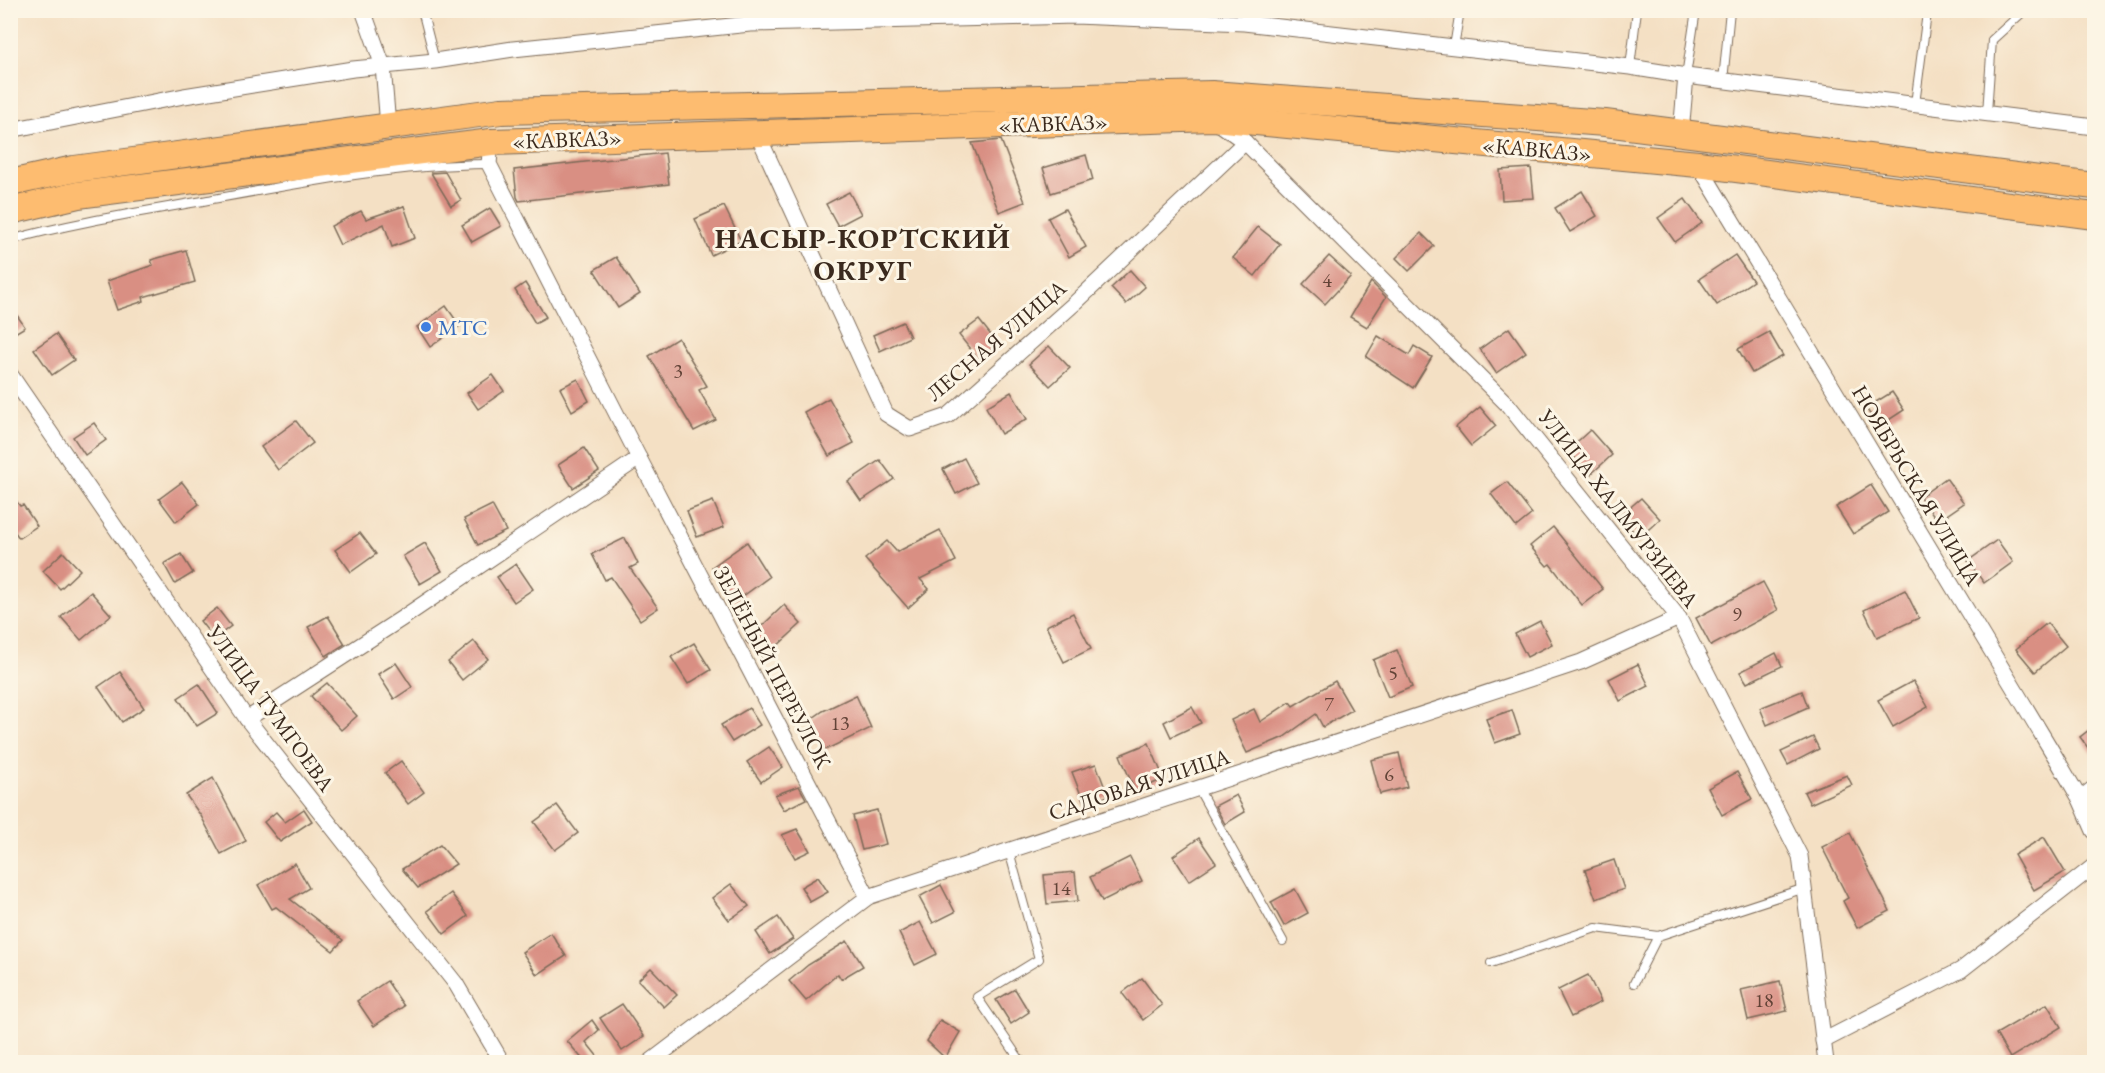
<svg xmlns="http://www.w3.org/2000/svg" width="2105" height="1073" font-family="'EB Garamond',serif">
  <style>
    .building { fill: #d98f83 }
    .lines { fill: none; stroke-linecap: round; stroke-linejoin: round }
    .service-casing { stroke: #7c6a58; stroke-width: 10 }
    .minor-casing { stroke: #7c6a58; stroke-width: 17 }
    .trunk-casing { stroke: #7c6a58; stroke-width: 28 }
    .service { stroke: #fff; stroke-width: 8 }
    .minor { stroke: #fff; stroke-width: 15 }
    .trunk { stroke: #fdbc6f; stroke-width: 26 }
    .shop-dot { fill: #3f7fe0; stroke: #fcf5e5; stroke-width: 2 }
    .labels { text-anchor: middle; stroke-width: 6; stroke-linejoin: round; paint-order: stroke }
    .number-label { font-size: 20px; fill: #624337 }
    .street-label { font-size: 22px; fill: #3b2a1e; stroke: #fcf5e5 }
    .shop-label { font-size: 22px; fill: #366cbe; stroke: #fcf5e5; text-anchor: start }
    .district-label { font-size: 28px; font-weight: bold; letter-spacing: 1.5px; fill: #3b2a1e; stroke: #fcf5e5 }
  </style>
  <rect width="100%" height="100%" fill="#fcf5e5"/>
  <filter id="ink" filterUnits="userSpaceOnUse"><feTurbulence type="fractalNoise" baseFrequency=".0167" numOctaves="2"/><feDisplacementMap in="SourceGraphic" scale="12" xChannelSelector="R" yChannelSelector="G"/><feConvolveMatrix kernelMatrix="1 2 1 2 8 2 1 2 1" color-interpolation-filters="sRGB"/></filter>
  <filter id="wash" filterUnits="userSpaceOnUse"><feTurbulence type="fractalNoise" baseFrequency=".008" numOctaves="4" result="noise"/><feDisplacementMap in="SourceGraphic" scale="24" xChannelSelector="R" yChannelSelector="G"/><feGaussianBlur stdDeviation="1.35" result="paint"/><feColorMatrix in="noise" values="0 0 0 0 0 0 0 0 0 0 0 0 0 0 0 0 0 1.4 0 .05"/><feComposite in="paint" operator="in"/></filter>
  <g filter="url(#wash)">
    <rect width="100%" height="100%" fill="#f4e0c4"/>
    <g id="blocks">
      <!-- building -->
      <g class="building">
        <polygon points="1001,140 1025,202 999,212 972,143"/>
        <polygon points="665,153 669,184 519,201 517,197 514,170"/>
        <polygon points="1086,155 1093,180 1051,193 1043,168"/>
        <polygon points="1531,168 1534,198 1502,200 1500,170"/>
        <polygon points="445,172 461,200 451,206 431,173"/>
        <polygon points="1582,191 1597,216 1570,232 1555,208"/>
        <polygon points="849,192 861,214 838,226 826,204"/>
        <polygon points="1685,199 1702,223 1675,242 1658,218"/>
        <polygon points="404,206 415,238 392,247 384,224 340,245 331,226 361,211 366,219"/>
        <polygon points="724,206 741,241 711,255 695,219"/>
        <polygon points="490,208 501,226 472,242 462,225"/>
        <polygon points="1065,209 1086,247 1069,257 1048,218"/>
        <polygon points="1258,227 1280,244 1255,276 1233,258"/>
        <polygon points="1421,233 1434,246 1409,271 1396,258"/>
        <polygon points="186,250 195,282 143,297 144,301 117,310 107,281 153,265 151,260"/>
        <polygon points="1735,255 1753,281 1717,305 1699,279"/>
        <polygon points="1329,256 1351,276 1325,304 1303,284"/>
        <polygon points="616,257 640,294 618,308 594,270"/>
        <polygon points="1130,270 1145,287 1126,304 1111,288"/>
        <polygon points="1371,282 1386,297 1367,327 1350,317"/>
        <polygon points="525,283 546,317 535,323 515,290"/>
        <polygon points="10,305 25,327 10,336"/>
        <polygon points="446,306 460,326 430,347 417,327"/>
        <polygon points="979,320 998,344 978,359 959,335"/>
        <polygon points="903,322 910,337 880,351 873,335"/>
        <polygon points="1509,328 1526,352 1496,373 1480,349"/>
        <polygon points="1769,332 1783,356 1752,373 1738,349"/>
        <polygon points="56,334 74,360 52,375 34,349"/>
        <polygon points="1378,336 1409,355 1414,346 1432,357 1413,388 1366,357"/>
        <polygon points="678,338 707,386 699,390 716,420 694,431 649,356"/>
        <polygon points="1049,346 1070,368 1050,386 1029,364"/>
        <polygon points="493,375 504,391 478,409 467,393"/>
        <polygon points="578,379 589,401 572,411 560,388"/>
        <polygon points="1011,392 1027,419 1001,434 986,407"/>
        <polygon points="1892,392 1904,410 1878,427 1866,408"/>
        <polygon points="829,398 854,443 829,456 804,412"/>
        <polygon points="1480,407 1496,426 1471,446 1456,427"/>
        <polygon points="296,421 313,443 278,470 261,447"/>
        <polygon points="94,423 106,440 85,455 73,437"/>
        <polygon points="1590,430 1612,455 1590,475 1568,450"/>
        <polygon points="584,448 599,471 573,488 558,465"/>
        <polygon points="964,458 977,483 956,494 943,469"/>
        <polygon points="880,460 894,479 861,501 848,482"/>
        <polygon points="1946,478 1964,503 1938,521 1920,497"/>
        <polygon points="182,482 199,504 176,522 159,499"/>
        <polygon points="1507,482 1532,514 1516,527 1491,494"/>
        <polygon points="1871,485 1888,512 1853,534 1836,507"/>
        <polygon points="10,493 20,506 23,505 37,526 19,538 10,525"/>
        <polygon points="1641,498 1660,519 1639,538 1620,516"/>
        <polygon points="713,501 724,527 697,537 687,511"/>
        <polygon points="492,505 506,531 478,545 464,519"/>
        <polygon points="1553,527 1603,589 1582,605 1550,564 1547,566 1530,546"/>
        <polygon points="940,530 956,561 920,579 929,589 908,608 865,559 887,541 897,552"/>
        <polygon points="360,533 376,554 351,572 335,550"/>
        <polygon points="625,538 638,564 630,568 658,608 640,620 611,577 605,580 592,554"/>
        <polygon points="1997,540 2013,562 1984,583 1968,561"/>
        <polygon points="747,542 769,577 735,602 712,567"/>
        <polygon points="425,543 442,571 420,584 403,556"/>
        <polygon points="63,552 80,570 60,589 43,571"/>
        <polygon points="181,554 193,573 175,584 164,564"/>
        <polygon points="516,564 533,589 514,602 497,577"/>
        <polygon points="1763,582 1778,610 1711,646 1696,618"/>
        <polygon points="1905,590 1919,618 1877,637 1864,610"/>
        <polygon points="91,592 111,615 81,640 61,617"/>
        <polygon points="784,605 801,624 763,659 746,641"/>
        <polygon points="217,608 231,626 214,639 200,621"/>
        <polygon points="1073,613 1091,649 1064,662 1046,626"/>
        <polygon points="328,616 345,644 326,656 308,627"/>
        <polygon points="1540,621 1552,644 1527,657 1515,634"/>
        <polygon points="2047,623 2066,646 2035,672 2016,649"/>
        <polygon points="474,641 488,659 462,680 448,662"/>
        <polygon points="694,643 711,670 688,684 671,657"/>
        <polygon points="1397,650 1412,687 1388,697 1373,660"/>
        <polygon points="1776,653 1782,666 1747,683 1740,672"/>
        <polygon points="396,663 412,687 394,699 378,674"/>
        <polygon points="1638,664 1649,686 1620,701 1609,679"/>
        <polygon points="120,672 144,708 122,722 98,687"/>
        <polygon points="1335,681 1352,710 1323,727 1316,714 1284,737 1247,753 1231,720 1254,709 1260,722 1290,702 1293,706"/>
        <polygon points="1913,681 1928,707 1893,727 1878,700"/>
        <polygon points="327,683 357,716 341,730 311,696"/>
        <polygon points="199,684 218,713 197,726 178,698"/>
        <polygon points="1802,691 1808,707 1767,725 1760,708"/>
        <polygon points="856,695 871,728 825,750 810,720 823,711"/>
        <polygon points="1192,707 1201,723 1171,737 1164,722"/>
        <polygon points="749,708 760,725 732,742 721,725"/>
        <polygon points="1512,710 1520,734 1495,743 1486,719"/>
        <polygon points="2094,726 2094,756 2080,737"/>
        <polygon points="1813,737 1819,749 1788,765 1781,752"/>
        <polygon points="1149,743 1164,779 1135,791 1120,755"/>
        <polygon points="769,747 783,767 761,782 747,762"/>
        <polygon points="1399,753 1407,787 1380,794 1371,760"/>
        <polygon points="401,761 424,792 408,804 385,773"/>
        <polygon points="1096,764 1108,796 1085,805 1072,772"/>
        <polygon points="1737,772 1752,799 1722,815 1708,788"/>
        <polygon points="1847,775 1852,785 1810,804 1804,792"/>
        <polygon points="213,778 246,841 221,854 201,816 186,795"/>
        <polygon points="799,786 806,799 784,810 775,795"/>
        <polygon points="1236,795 1245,812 1225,824 1215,806"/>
        <polygon points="557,805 578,833 555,850 534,822"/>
        <polygon points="304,809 312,821 280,842 264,822 276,812 285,822"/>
        <polygon points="877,810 886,844 862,850 853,816"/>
        <polygon points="797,829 810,851 795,858 782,835"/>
        <polygon points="1850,833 1890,911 1857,928 1843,901 1848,898 1822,847"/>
        <polygon points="2044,837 2065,872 2034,890 2014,855"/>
        <polygon points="1199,838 1216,863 1189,881 1173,856"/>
        <polygon points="440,845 456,864 418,888 402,869"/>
        <polygon points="1130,857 1142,881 1102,901 1090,877"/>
        <polygon points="1614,860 1624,889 1596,899 1585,870"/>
        <polygon points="295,863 309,888 290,899 343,940 333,951 276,907 272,909 258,885"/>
        <polygon points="1075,872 1078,901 1047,904 1044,875"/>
        <polygon points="818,877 828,892 810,902 801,887"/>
        <polygon points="731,884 749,906 729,920 712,898"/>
        <polygon points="941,885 955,912 933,923 919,897"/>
        <polygon points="1295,889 1308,913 1284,926 1271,902"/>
        <polygon points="451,893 468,916 444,934 427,911"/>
        <polygon points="778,917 793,939 770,954 756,932"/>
        <polygon points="920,922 937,954 915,965 899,933"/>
        <polygon points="551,933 566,956 537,975 522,952"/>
        <polygon points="847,941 863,966 841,979 838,974 806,1001 789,981 808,965"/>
        <polygon points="651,968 677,995 664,1007 638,980"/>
        <polygon points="1588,975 1601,1002 1571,1017 1558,990"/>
        <polygon points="1142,978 1162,1005 1143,1020 1122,993"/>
        <polygon points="387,981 404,1006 374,1026 357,1001"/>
        <polygon points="1780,981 1787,1011 1748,1020 1741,990"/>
        <polygon points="1015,989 1029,1012 1011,1024 996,1000"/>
        <polygon points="622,1004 644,1036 622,1051 600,1018"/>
        <polygon points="2047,1004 2061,1027 2010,1058 1996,1034"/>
        <polygon points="592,1020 599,1030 586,1042 602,1062 585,1062 567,1041"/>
        <polygon points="940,1020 960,1032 945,1058 927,1041"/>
      </g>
    </g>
  </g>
  <g filter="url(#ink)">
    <use href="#blocks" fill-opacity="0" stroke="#7c6a58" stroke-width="1.5"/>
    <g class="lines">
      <defs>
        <g id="service">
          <polyline points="422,10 435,61"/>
          <polyline points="1900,10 1927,13 1915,104"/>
          <polyline points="2076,10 2094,13"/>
          <polyline points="1244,23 1245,10"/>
          <polyline points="1454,47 1460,10"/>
          <polyline points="1630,67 1637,10"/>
          <polyline points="1686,76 1696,10"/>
          <polyline points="1723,81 1730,10"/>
          <polyline points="1987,113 1992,40 2025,10"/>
          <path d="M10 240C75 222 142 212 208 200 301 183 395 165 489 164"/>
          <polyline points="1198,788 1283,941"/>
          <polyline points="1009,851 1039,959 977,997 1020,1060 1024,1062"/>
          <polyline points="1491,963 1596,928 1658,936 1805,888"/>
          <polyline points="1634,983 1658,936"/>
        </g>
        <g id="minor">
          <polyline points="363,10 383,66 388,126"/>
          <polyline points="1217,122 1245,142 1508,405 1679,618 1800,856 1826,1062"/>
          <polyline points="10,130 184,96 353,69 435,61 513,49 750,24 1075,16 1244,23 1630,67 1686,76 2094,127"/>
          <polyline points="757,133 886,414 910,429 948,416 1076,302 1245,142"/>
          <polyline points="1681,133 1686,76"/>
          <polyline points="491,142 489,164 639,458 868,897"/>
          <polyline points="1698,164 2056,758 2080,799 2094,831"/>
          <polyline points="10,374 247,719 456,984 502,1062"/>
          <polyline points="247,719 401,619 639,458"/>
          <polyline points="2080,799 2094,788"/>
          <polyline points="1823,1041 1961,970 2094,866"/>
          <polyline points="650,1062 868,897 1581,662 1679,618"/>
        </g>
        <g id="trunk">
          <polyline points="10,183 74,169 501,111 1212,94 1605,123 2094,186"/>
          <polyline points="10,211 78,195 491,142 1213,118 1698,164 2094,216"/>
        </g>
      </defs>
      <!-- service casing -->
      <use href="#service" class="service-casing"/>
      <!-- minor casing -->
      <use href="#minor" class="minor-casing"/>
      <!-- trunk casing -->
      <use href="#trunk" class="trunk-casing"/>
      <!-- service -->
      <use href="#service" class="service"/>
      <!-- minor -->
      <use href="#minor" class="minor"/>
      <!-- trunk -->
      <use href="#trunk" class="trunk"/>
    </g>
  </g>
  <!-- markers -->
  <circle class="shop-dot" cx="426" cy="327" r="6"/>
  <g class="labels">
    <!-- number labels -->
    <g class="number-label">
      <text x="1327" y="287">4</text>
      <text x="678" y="378">3</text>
      <text x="1737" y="621">9</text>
      <text x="1393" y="680">5</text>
      <text x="1329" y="711">7</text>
      <text x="840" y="730">13</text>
      <text x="1389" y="781">6</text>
      <text x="1061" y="895">14</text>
      <text x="1764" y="1007">18</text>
    </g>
    <!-- street labels -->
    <g class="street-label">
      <text transform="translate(1053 123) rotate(-2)" y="8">«КАВКАЗ»</text>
      <text transform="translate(567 139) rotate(-2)" y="8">«КАВКАЗ»</text>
      <text transform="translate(1537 149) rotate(5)" y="8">«КАВКАЗ»</text>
      <text transform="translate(996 340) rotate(-40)" y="8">ЛЕСНАЯ УЛИЦА</text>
      <text transform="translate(1917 485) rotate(59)" y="8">НОЯБРЬСКАЯ УЛИЦА</text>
      <text transform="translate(1619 508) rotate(52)" y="8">УЛИЦА ХАЛМУРЗИЕВА</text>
      <text transform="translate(773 667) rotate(62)" y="8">ЗЕЛЁНЫЙ ПЕРЕУЛОК</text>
      <text transform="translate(271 708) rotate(54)" y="8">УЛИЦА ТУМГОЕВА</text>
      <text transform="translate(1139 784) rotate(-18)" y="8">САДОВАЯ УЛИЦА</text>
    </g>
    <!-- shop labels -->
    <g class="shop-label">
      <text x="438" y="335">МТС</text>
    </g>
    <!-- district labels -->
    <g class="district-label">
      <text x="863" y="248">НАСЫР-КОРТСКИЙ<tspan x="863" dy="32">ОКРУГ</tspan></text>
    </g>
  </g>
  <!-- margin -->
  <rect width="2105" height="1073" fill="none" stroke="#fcf5e5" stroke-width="36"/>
</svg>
